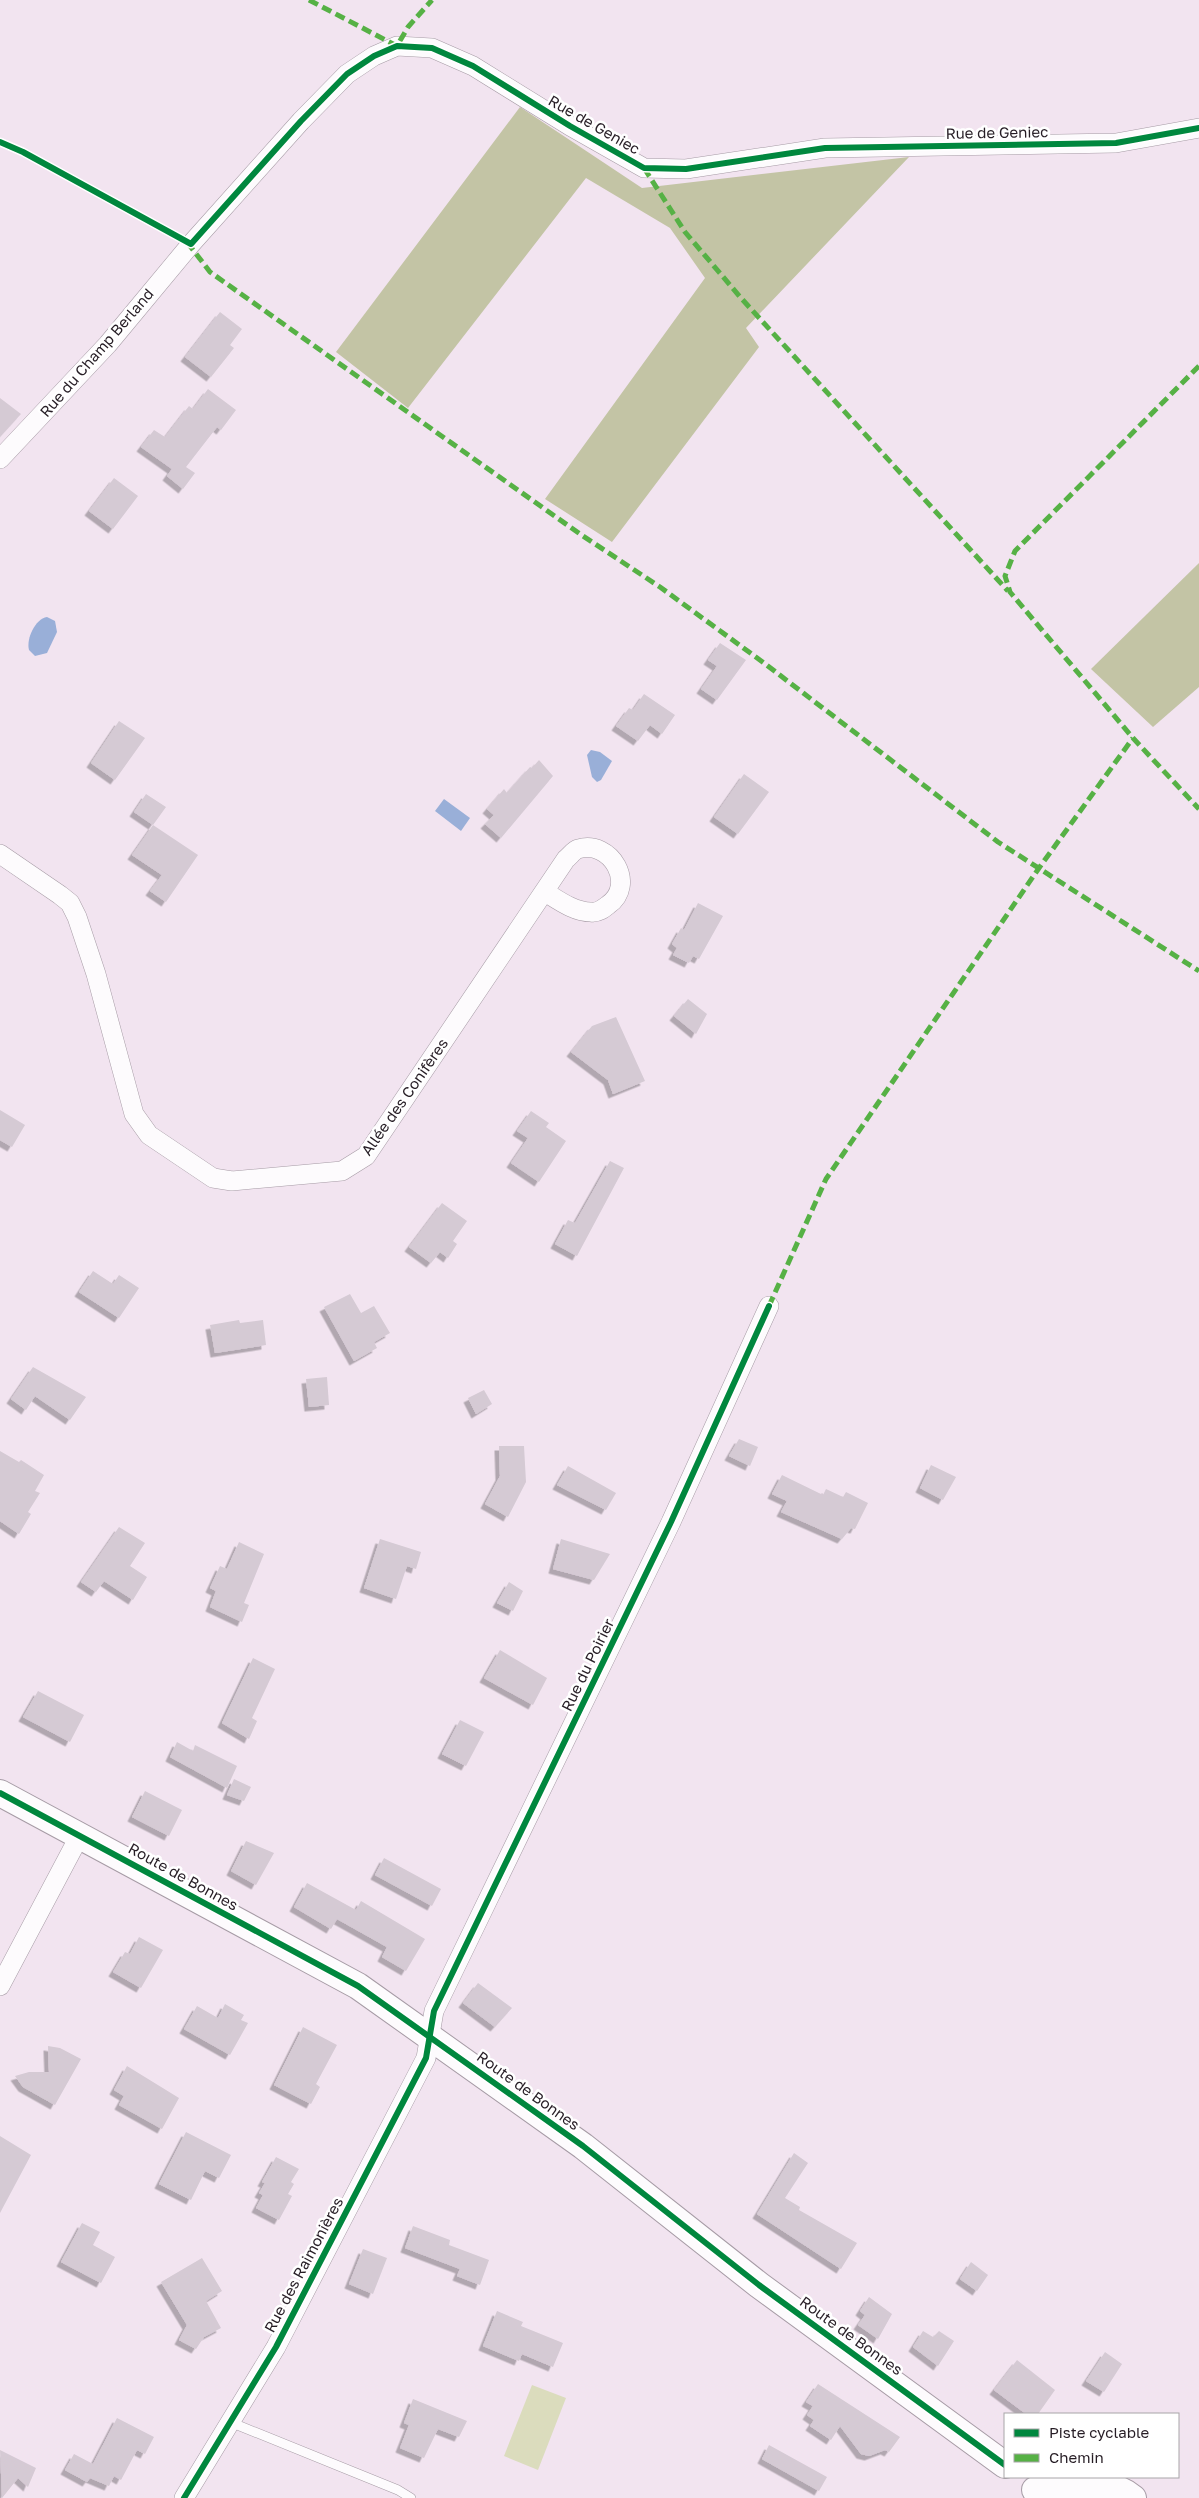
<svg xmlns="http://www.w3.org/2000/svg" width="1199" height="2498" font-family="'Golos Text',sans-serif">
  <style>
    .green { fill: #dbdcbd }
    .forest { fill: #c3c4a5 }
    .water { fill: #99afd8 }
    .building { fill: #d5cad4; filter: url(#shadow) }
    .lines { fill: none; stroke-linecap: round; stroke-linejoin: round }
    .lane-casing { stroke: #a69ba5; stroke-width: 10 }
    .street-casing { stroke: #a69ba5; stroke-width: 20 }
    .secondary-casing { stroke: #a69ba5; stroke-width: 28 }
    .lane { stroke: #fdfbfd; stroke-width: 9 }
    .street { stroke: #fdfbfd; stroke-width: 19 }
    .secondary { stroke: #fdfbfd; stroke-width: 26 }
    .quiet { stroke: #56b145; stroke-width: 5; stroke-dasharray: 10 5; stroke-linecap: butt }
    .cycleway-casing { stroke: #fff; stroke-width: 9 }
    .cycleway { stroke: #00873e; stroke-width: 6 }
    .labels { text-anchor: middle; stroke-width: 5; stroke-linejoin: round; paint-order: stroke }
    .street-label { font-size: 15px; fill: #261d25; stroke: #fff }
  </style>
  <defs>
    <filter id="shadow"><feDropShadow dx="-4.5" dy="4.5" stdDeviation="0" flood-color="#0004"/></filter>
  </defs>
  <rect width="100%" height="100%" fill="#f2e4f0"/>
  <!-- green -->
  <polygon class="green" points="532,2385 566,2398 538,2470 504,2456"/>
  <!-- forest -->
  <g class="forest">
    <polygon points="520,107 642,188 909,157 746,328 759,347 612,542 545,499 705,278 670,228 586,178 408,408 336,352"/>
    <polygon points="1199,563 1199,687 1153,727 1091,669"/>
  </g>
  <!-- water -->
  <g class="water">
    <path d="M47 617 55 621 57 632 47 653 35 656 29 650C26 639 35 619 47 617Z"/>
    <polygon points="591,750 600,752 612,761 601,780 597,782 592,777 587,755"/>
    <polygon points="444,799 470,818 461,831 435,811"/>
  </g>
  <!-- building -->
  <g class="building">
    <polygon points="220,312 242,329 230,345 234,348 211,377 185,357"/>
    <polygon points="208,389 236,410 221,430 217,427 186,467 195,473 183,489 167,476 172,469 141,447 154,430 165,437 189,406 193,409"/>
    <polygon points="0,398 21,414 0,437"/>
    <polygon points="114,478 138,496 113,529 89,511"/>
    <polygon points="720,643 746,660 717,700 701,689 717,666 708,660"/>
    <polygon points="644,694 675,715 662,734 650,725 638,741 616,726 629,708 633,710"/>
    <polygon points="119,721 145,738 115,780 91,763"/>
    <polygon points="539,760 553,776 501,838 485,824 494,815 487,809 504,789 507,793 530,767 532,768"/>
    <polygon points="744,774 769,792 738,834 714,817"/>
    <polygon points="146,794 166,807 153,825 198,855 166,902 150,891 162,875 132,855 153,825 134,812"/>
    <polygon points="698,903 723,916 699,959 693,956 689,963 673,955 677,948 672,944 681,928 684,930"/>
    <polygon points="688,999 707,1014 696,1034 674,1016"/>
    <polygon points="616,1017 645,1081 613,1094 608,1080 571,1052 592,1026"/>
    <polygon points="0,1110 25,1125 12,1147 0,1140"/>
    <polygon points="531,1111 549,1123 546,1127 566,1141 539,1182 511,1163 528,1138 517,1131"/>
    <polygon points="610,1161 624,1168 577,1256 555,1244 568,1220 575,1223"/>
    <polygon points="442,1203 467,1221 453,1241 457,1244 448,1258 440,1252 431,1263 409,1247"/>
    <polygon points="93,1271 113,1284 119,1275 139,1288 119,1318 79,1292"/>
    <polygon points="350,1294 361,1313 374,1306 390,1333 374,1342 377,1348 354,1361 324,1307"/>
    <polygon points="239,1320 240,1323 263,1320 266,1345 215,1353 210,1325"/>
    <polygon points="33,1367 86,1397 70,1420 35,1396 26,1410 11,1399"/>
    <polygon points="327,1377 329,1405 309,1407 306,1379"/>
    <polygon points="484,1390 492,1404 476,1414 468,1398"/>
    <polygon points="739,1439 758,1447 750,1466 729,1456"/>
    <polygon points="499,1446 524,1446 526,1482 508,1517 485,1504 500,1476"/>
    <polygon points="0,1451 19,1462 21,1460 44,1475 35,1491 40,1493 28,1512 31,1514 19,1534 0,1521"/>
    <polygon points="931,1465 956,1477 943,1500 920,1488"/>
    <polygon points="568,1466 616,1493 606,1510 557,1485"/>
    <polygon points="782,1475 823,1495 826,1489 843,1497 846,1492 868,1503 855,1529 851,1528 842,1539 781,1512 787,1501 772,1494"/>
    <polygon points="119,1527 145,1543 130,1566 147,1577 133,1600 104,1581 96,1592 81,1582"/>
    <polygon points="380,1539 421,1552 416,1569 407,1566 396,1599 364,1588"/>
    <polygon points="561,1539 610,1554 594,1580 553,1569"/>
    <polygon points="239,1542 264,1554 244,1603 249,1605 242,1622 210,1607 216,1591 210,1588 220,1566 227,1569"/>
    <polygon points="509,1582 523,1591 513,1611 497,1603"/>
    <polygon points="500,1650 547,1678 533,1705 484,1678"/>
    <polygon points="253,1658 275,1669 252,1718 257,1721 249,1739 222,1723"/>
    <polygon points="38,1691 84,1715 70,1742 23,1717"/>
    <polygon points="460,1720 484,1732 466,1766 442,1754"/>
    <polygon points="177,1742 193,1751 195,1745 237,1766 227,1788 170,1757"/>
    <polygon points="234,1779 251,1787 244,1801 227,1795"/>
    <polygon points="145,1791 182,1810 169,1836 132,1817"/>
    <polygon points="246,1841 274,1853 256,1885 231,1871"/>
    <polygon points="384,1858 441,1889 432,1906 375,1875"/>
    <polygon points="307,1883 356,1910 361,1901 425,1939 406,1971 382,1957 387,1947 337,1919 331,1929 294,1907"/>
    <polygon points="139,1937 163,1950 141,1988 113,1972 125,1952 130,1954"/>
    <polygon points="478,1983 512,2008 495,2027 463,2003"/>
    <polygon points="225,2004 244,2015 241,2020 248,2023 230,2055 184,2029 197,2006 218,2018"/>
    <polygon points="303,2027 337,2045 316,2084 320,2087 311,2104 274,2085"/>
    <polygon points="48,2046 60,2048 81,2059 55,2105 23,2087 15,2076 29,2072 49,2072"/>
    <polygon points="127,2066 179,2098 162,2129 119,2105 124,2096 114,2090"/>
    <polygon points="186,2132 231,2155 219,2178 205,2171 191,2200 159,2184"/>
    <polygon points="0,2136 31,2155 0,2213"/>
    <polygon points="794,2153 808,2163 785,2198 800,2207 799,2210 857,2243 841,2269 757,2214"/>
    <polygon points="276,2157 299,2169 291,2182 294,2184 288,2194 292,2196 279,2220 256,2208 263,2195 259,2193 265,2183 262,2182"/>
    <polygon points="82,2223 100,2232 93,2245 115,2257 101,2283 61,2262"/>
    <polygon points="413,2226 450,2240 449,2245 489,2260 480,2285 457,2276 460,2269 405,2248"/>
    <polygon points="363,2249 387,2258 373,2294 349,2284"/>
    <polygon points="202,2258 222,2291 206,2301 221,2328 204,2337 196,2349 179,2340 187,2325 161,2282"/>
    <polygon points="971,2262 988,2275 977,2291 960,2279"/>
    <polygon points="869,2297 892,2314 878,2339 858,2325 865,2315 860,2311"/>
    <polygon points="497,2311 523,2322 521,2326 563,2343 553,2367 522,2354 519,2361 483,2346"/>
    <polygon points="923,2331 933,2337 939,2331 954,2341 938,2366 913,2347"/>
    <polygon points="1105,2352 1122,2364 1104,2392 1086,2381"/>
    <polygon points="1017,2360 1055,2390 1038,2414 1026,2414 994,2390"/>
    <polygon points="818,2384 900,2437 889,2452 885,2450 869,2456 861,2454 840,2426 831,2440 810,2426 814,2420 807,2415 813,2406 806,2402"/>
    <polygon points="413,2399 467,2421 459,2437 438,2429 424,2458 400,2448 409,2425 404,2423"/>
    <polygon points="117,2418 154,2437 145,2454 137,2450 121,2480 114,2476 109,2486 90,2478 87,2482 65,2470 74,2454 93,2464"/>
    <polygon points="769,2445 827,2477 819,2491 762,2459"/>
    <polygon points="0,2450 36,2468 28,2487 18,2478 2,2498"/>
  </g>
  <g class="lines">
    <defs>
      <polyline id="lane" points="230,2422 398,2490 411,2498"/>
      <g id="street">
        <polyline points="0,459 108,344 191,244 301,121 347,74 374,56 397,46 432,48 473,66 570,126 644,168 686,169 825,148 1116,143 1199,128"/>
        <path d="M0 854 60 895 70 903 77 917 96 974 134 1114 149 1135 213 1178 232 1181 342 1171 366 1156 566 859C570 856 574 850 578 849 611 839 637 885 608 905 603 909 598 913 591 912 574 912 558 900 545 892"/>
        <polyline points="0,1986 80,1835"/>
        <polyline points="184,2498 276,2347 426,2058 434,2011 671,1522 769,1306"/>
      </g>
      <g id="secondary">
        <polyline points="0,1793 358,1986 583,2146 759,2285 1005,2465"/>
        <polyline points="1035,2490 1084,2490"/>
        <path d="M1073 2498C1090 2480 1115 2483 1133 2498"/>
      </g>
    </defs>
    <!-- lane casing -->
    <use href="#lane" class="lane-casing"/>
    <!-- street casing -->
    <use href="#street" class="street-casing"/>
    <!-- secondary casing -->
    <use href="#secondary" class="secondary-casing"/>
    <!-- lane -->
    <use href="#lane" class="lane"/>
    <!-- street -->
    <use href="#street" class="street"/>
    <!-- secondary -->
    <use href="#secondary" class="secondary"/>
    <!-- quiet -->
    <g class="quiet">
      <polyline points="309,0 397,46 408,27 432,0"/>
      <polyline points="644,168 685,232 741,298 1008,591"/>
      <polyline points="187,242 210,272 580,534 660,587 764,663 998,842 1199,971"/>
      <polyline points="1199,366 1015,551 1005,576 1010,592 1133,738 1199,809"/>
      <polyline points="769,1306 826,1179 1039,868 1133,738"/>
    </g>
    <defs>
      <g id="cycleway">
        <polyline points="0,142 23,152 191,244 301,121 347,74 374,56 397,46 432,48 473,66 570,126 644,168 686,169 825,148 1116,143 1199,128"/>
        <polyline points="0,1793 358,1986 583,2146 759,2285 1005,2465"/>
        <polyline points="184,2498 276,2347 426,2058 434,2011 671,1522 769,1306"/>
      </g>
    </defs>
    <!-- cycleway casing -->
    <use href="#cycleway" class="cycleway-casing"/>
    <!-- cycleway -->
    <use href="#cycleway" class="cycleway"/>
  </g>
  <g class="labels">
    <!-- street labels -->
    <g class="street-label">
      <text transform="translate(594 125) rotate(30)" y="5">Rue de Geniec</text>
      <text transform="translate(997 133) rotate(-1)" y="5">Rue de Geniec</text>
      <text transform="translate(97 353) rotate(-49)" y="5">Rue du Champ Berland</text>
      <text transform="translate(405 1097) rotate(-55)" y="5">Allée des Conifères</text>
      <text transform="translate(588 1665) rotate(-64)" y="5">Rue du Poirier</text>
      <text transform="translate(183 1877) rotate(29)" y="5">Route de Bonnes</text>
      <text transform="translate(528 2091) rotate(36)" y="5">Route de Bonnes</text>
      <text transform="translate(304 2265) rotate(-62)" y="5">Rue des Raimonières</text>
      <text transform="translate(851 2336) rotate(36)" y="5">Route de Bonnes</text>
    </g>
  </g>
  <!-- legend -->
  <rect x="1004" y="2413" width="175" height="65" fill="#ffffff" stroke="#a8a5a8"/>
  <rect x="1014" y="2429" width="25" height="8" fill="#00873e" stroke="#a8a5a8"/>
  <text x="1049" y="2438" font-size="15" fill="#261d25">Piste cyclable</text>
  <rect x="1014" y="2454" width="25" height="8" fill="#56b145" stroke="#a8a5a8"/>
  <text x="1049" y="2463" font-size="15" fill="#261d25">Chemin</text>
</svg>
